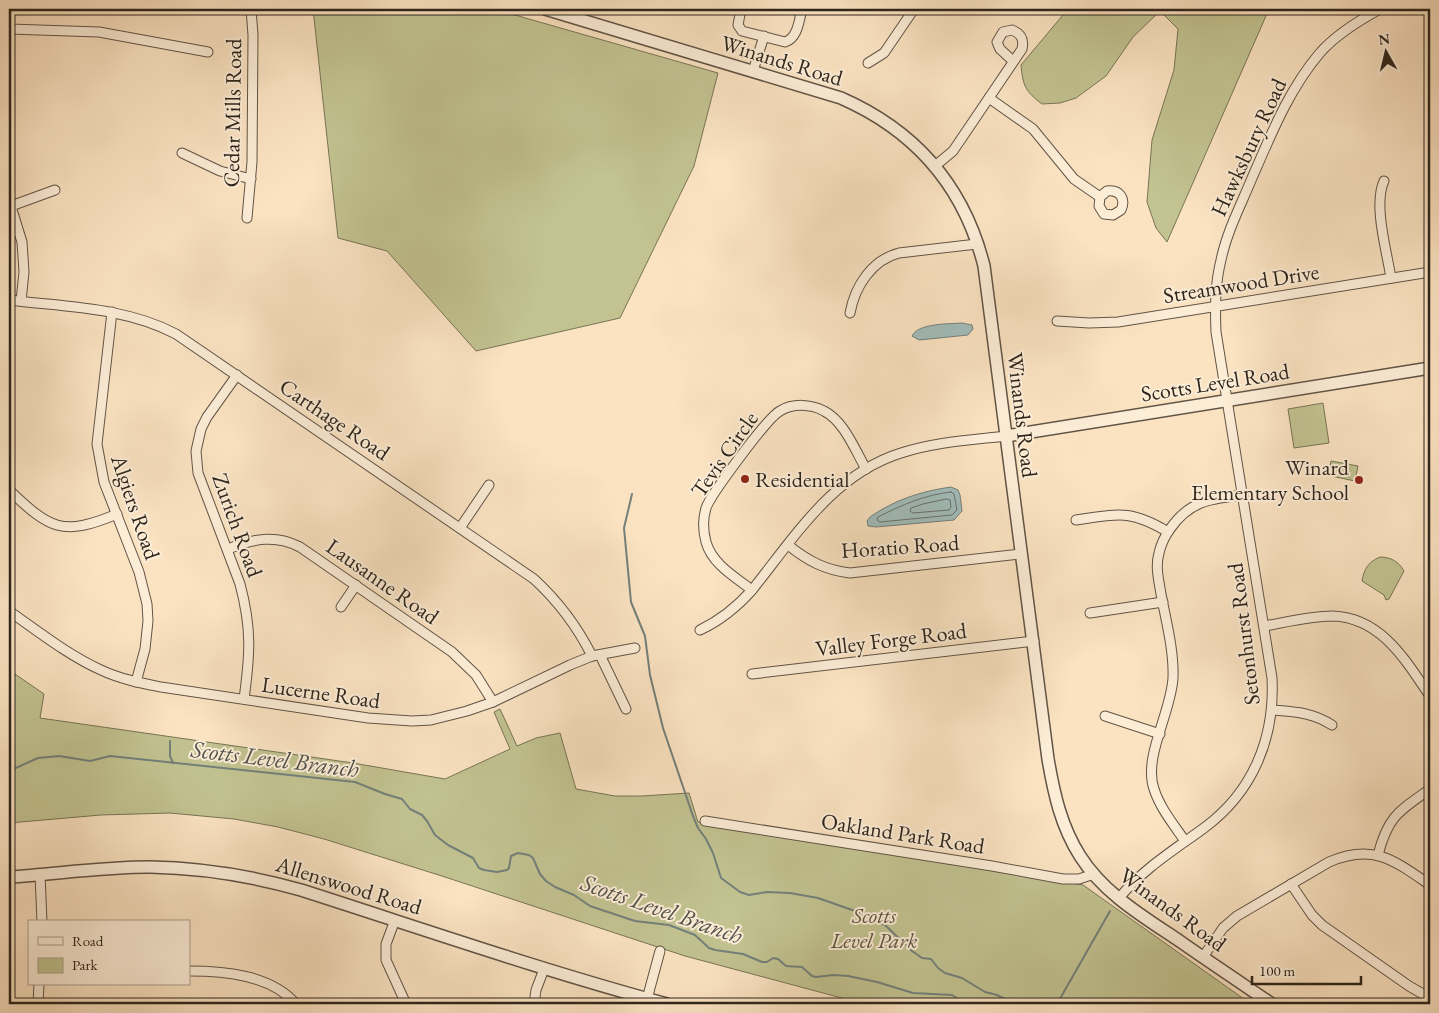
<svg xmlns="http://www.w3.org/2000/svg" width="1439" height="1013" font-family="'EB Garamond',serif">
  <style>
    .green { fill: #c2c391; stroke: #787456 }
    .water { fill: #a1bdbb; stroke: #73807b }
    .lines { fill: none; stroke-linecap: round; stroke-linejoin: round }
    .shore { stroke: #68716c; stroke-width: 1 }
    .stream { stroke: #73807b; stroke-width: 2 }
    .minor-casing { stroke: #615446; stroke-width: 11 }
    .tertiary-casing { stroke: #615446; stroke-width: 14 }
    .minor { stroke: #fcedd7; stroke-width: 9 }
    .tertiary { stroke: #fcedd7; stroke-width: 11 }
    .poi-dot { fill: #8f2418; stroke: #fcedd7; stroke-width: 2 }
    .labels { text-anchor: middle; stroke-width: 4; stroke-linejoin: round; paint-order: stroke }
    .street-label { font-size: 22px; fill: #2e251c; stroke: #fcedd7 }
    .poi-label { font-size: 22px; fill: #2e251c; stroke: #fcedd7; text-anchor: end }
    .park-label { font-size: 22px; font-style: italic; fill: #5a543f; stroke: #fcedd7 }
    .water-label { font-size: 24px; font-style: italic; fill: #50534c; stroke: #fcedd7 }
  </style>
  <rect width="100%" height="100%" fill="#fbe3c2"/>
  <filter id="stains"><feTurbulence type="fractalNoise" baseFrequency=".004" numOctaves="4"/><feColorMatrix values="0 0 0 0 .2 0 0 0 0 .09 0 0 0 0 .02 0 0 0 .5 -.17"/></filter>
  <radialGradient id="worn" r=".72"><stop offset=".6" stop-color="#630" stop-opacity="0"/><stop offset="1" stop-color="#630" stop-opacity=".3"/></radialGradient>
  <!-- green -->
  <g class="green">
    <polygon points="313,9 494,9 718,73 694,166 620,318 476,351 387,251 338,238"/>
    <path d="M1068 9H1269L1167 242 1156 228 1147 202 1152 140 1174 70 1178 29 1160 11 1133 37 1106 76 1076 98 1060 103 1042 104C1025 91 1023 86 1021 65Z"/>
    <polygon points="1323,403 1329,443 1294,448 1288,409"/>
    <polygon points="1331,461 1358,466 1355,481 1331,476 1329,472"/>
    <path d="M1380 557C1391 557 1399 562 1404 571L1389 599 1386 600 1384 595 1362 581C1364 569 1368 562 1380 557Z"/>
    <polygon points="9,670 44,694 40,718 353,763 445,779 510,749 494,712 500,709 517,746 536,738 560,733 576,789 615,796 642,796 689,793 698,822 733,826 1083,885 1251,1004 864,1004 685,956 445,877 324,839 278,827 234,819 170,813 101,815 9,823"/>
  </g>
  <!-- water -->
  <g class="water">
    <path d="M962 323 972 325 973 329 968 335 919 340 912 336C918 323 949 324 962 323Z"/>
    <path d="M951 487 958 490 960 495 962 511 954 520 876 527 868 526 867 521 870 517C894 500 922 491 951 487Z"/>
  </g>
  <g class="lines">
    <!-- shore -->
    <g class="shore">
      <path d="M951 492 954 494 957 510 952 515 880 522 877 520 878 517C902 505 924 495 951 492Z"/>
      <polygon points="947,499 950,500 951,507 949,510 913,513 910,511 911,508 923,504"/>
    </g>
    <!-- stream -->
    <g class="stream">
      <polyline points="632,494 624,528 631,602 645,636 650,675 663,728 693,816 698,828 706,839 713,853 721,878 740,892 749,895 767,892 790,893 818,898 855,911 885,925 912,951 922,958 931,959 938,968 945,973 962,978 985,992 997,995 1015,1004"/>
      <polyline points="170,741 170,756 173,763"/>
      <polyline points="9,771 38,758 59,756 90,761 110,756 355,782 385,794 402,799 410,809 422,815 427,821 435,835 448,845 473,858 479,868 484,870 497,872 507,870 509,868 511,856 518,853 529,855 533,858 540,874 546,881 555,887 574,895 590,906 635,921 669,925 695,935 709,948 715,950 743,954 762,962 767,962 773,958 778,959 786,966 802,967 812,976 816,977 834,975 848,976 877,982 913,993 952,995 967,1004"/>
      <polyline points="1057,1004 1110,911"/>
    </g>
    <defs>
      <g id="minor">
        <path d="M741 9 738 25 742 31 785 42C798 38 799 20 802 9"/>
        <polyline points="9,29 99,32 208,52"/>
        <polyline points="868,63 884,53 914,9"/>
        <polyline points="753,71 764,36"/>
        <path d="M989 98 1033 129 1074 179 1100 197 1099 206 1104 214 1113 215 1121 210C1126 199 1120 189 1107 191L1100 197"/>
        <polyline points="182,153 220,171 251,179"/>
        <path d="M935 166 953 151 1022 49C1024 40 1022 34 1012 30L1003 32 997 42 1000 49 1013 61"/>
        <path d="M1384 181C1373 205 1387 252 1391 278"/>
        <polyline points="9,200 22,242 24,272 21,301"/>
        <polyline points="11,206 55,190"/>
        <polyline points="247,218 252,162 253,35 251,9"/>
        <path d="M9 300C65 307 125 307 176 334L534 579C559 602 577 626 592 656"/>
        <polyline points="112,312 97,444 104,482 139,572 147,604 148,621 145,649 136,682"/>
        <path d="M850 313C855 286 872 260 899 253L977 244"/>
        <polyline points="1057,321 1089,323 1118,322 1430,272"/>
        <path d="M237 375 207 417 201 429 196 451 198 473 240 584C252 629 250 655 244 699"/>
        <path d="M9 490C50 529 62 537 117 514"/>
        <path d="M1076 520C1118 514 1130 509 1168 532"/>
        <polyline points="460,528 489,485"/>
        <path d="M788 545C808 561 825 570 850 573L1021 554"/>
        <path d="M228 549C253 539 275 534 300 547L452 652 476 675 493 702"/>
        <path d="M752 590C735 577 712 564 706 542 703 531 703 518 706 508 711 494 768 417 780 411 793 403 811 404 824 411 844 421 855 450 866 469"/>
        <polyline points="341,607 356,585"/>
        <path d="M9 611C39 632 68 655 101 670 120 679 141 683 161 687L368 718 412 721 431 720 467 711 493 702 570 665 592 656 635 648"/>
        <polyline points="1090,613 1163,602"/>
        <path d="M1265 626C1287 622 1311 616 1333 616 1382 618 1406 661 1430 696"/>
        <path d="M700 630C721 620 737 607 752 590 794 538 833 474 901 453 934 442 971 440 1006 436"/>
        <polyline points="600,655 626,709"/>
        <polyline points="752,674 1034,641"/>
        <path d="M1272 710C1295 712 1312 712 1332 725"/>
        <polyline points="1105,716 1160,734"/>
        <polyline points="705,821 992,866 1063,879 1079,879 1094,874"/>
        <path d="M1185 841C1174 825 1160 808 1154 789 1143 757 1171 713 1173 678 1174 650 1166 621 1161 594 1159 581 1155 567 1159 553 1161 544 1165 536 1170 529 1190 500 1211 499 1243 495"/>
        <path d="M1378 855C1388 816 1399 811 1430 789"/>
        <polyline points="40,874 42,922"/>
        <polyline points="1291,884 1312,915 1322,925 1409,986 1430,998"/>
        <path d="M1119 898C1143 869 1174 850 1204 828 1253 792 1275 738 1272 678L1216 332C1215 307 1215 284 1221 260 1227 231 1241 205 1252 178 1271 135 1288 91 1319 54 1335 35 1358 21 1380 9"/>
        <polyline points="395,920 386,944 386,960 406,1004"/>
        <path d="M1203 957 1223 928 1237 916 1329 862C1373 843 1394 860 1430 885"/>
        <path d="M189 971C225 971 271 975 296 1004"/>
        <polyline points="647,999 660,951"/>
        <polyline points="38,1004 39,984"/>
        <polyline points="534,1004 536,990 544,969"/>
      </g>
      <g id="tertiary">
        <path d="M545 9 841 98C916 131 964 186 984 266L1048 759C1054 794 1061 826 1080 856 1104 894 1144 917 1181 942 1211 963 1241 983 1272 1004"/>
        <polyline points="1006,436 1430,368"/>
        <path d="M9 877C56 874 103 867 150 867 202 868 252 876 301 890 423 929 544 971 667 1004"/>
      </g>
    </defs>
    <!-- minor casing -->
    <use href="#minor" class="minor-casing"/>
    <!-- tertiary casing -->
    <use href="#tertiary" class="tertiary-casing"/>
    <!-- minor -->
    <use href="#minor" class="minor"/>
    <!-- tertiary -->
    <use href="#tertiary" class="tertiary"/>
  </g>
  <!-- markers -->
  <g class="poi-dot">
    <circle cx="745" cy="479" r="5"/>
    <circle cx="1359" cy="480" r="5"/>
  </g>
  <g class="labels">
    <!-- street labels -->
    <g class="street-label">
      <text transform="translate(782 60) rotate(17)" y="8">Winands Road</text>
      <text transform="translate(232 113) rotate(-89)" y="8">Cedar Mills Road</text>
      <text transform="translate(1248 147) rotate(-65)" y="8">Hawksbury Road</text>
      <text transform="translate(1241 283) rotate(-9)" y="8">Streamwood Drive</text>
      <text transform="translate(1215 382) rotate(-9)" y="8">Scotts Level Road</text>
      <text transform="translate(1023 415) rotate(83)" y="8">Winands Road</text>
      <text transform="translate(335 419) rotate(34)" y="8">Carthage Road</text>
      <text transform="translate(724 454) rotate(-55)" y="8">Tevis Circle</text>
      <text transform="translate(136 507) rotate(71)" y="8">Algiers Road</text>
      <text transform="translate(238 525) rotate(70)" y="8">Zurich Road</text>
      <text transform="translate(900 546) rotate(-4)" y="8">Horatio Road</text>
      <text transform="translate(383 581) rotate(35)" y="8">Lausanne Road</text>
      <text transform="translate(1243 634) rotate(-97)" y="8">Setonhurst Road</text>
      <text transform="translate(891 639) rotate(-7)" y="8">Valley Forge Road</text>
      <text transform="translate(321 692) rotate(8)" y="8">Lucerne Road</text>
      <text transform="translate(903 833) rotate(9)" y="8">Oakland Park Road</text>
      <text transform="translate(349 885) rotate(17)" y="8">Allenswood Road</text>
      <text transform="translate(1173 909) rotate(36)" y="8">Winands Road</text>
    </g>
    <!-- poi labels -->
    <g class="poi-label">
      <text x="1349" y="475">Winard<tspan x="1349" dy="25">Elementary School</tspan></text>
      <text x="755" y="487" text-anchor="start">Residential</text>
    </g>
    <!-- park labels -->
    <g class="park-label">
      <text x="874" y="923">Scotts<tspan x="874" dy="25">Level Park</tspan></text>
    </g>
    <!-- water labels -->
    <g class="water-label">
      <text transform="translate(275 759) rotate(7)" y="8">Scotts Level Branch</text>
      <text transform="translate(662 909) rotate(19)" y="8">Scotts Level Branch</text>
    </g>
  </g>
  <!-- margin -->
  <rect width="1439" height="1013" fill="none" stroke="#fbe3c2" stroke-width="30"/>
  <rect x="10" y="10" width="1419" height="993" fill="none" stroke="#2e251c" stroke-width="2.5"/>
  <rect x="15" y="15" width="1409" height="983" fill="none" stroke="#2e251c"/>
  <!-- legend -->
  <rect x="28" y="920" width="162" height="65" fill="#fcedd7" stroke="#aa9d8c"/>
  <rect x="38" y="937" width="25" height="8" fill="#fcedd7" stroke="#aa9d8c"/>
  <text x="72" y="946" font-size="15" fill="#2e251c">Road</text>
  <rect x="38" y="958" width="25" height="15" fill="#c2c391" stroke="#aa9d8c"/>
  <text x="72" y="970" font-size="15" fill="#2e251c">Park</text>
  <!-- north arrow -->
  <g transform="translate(1386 52) rotate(352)" stroke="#fcedd7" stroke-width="4" paint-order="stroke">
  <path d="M0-4L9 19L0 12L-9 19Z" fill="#2e251c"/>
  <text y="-8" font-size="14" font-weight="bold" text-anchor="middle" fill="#2e251c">N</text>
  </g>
  <!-- scale -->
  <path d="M1252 976v8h109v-8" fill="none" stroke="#2e251c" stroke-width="2.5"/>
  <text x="1259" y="976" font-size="15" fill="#2e251c" stroke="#fcedd7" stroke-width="4" paint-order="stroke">100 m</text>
  <rect width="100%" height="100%" filter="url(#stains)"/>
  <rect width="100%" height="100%" fill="url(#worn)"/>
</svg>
